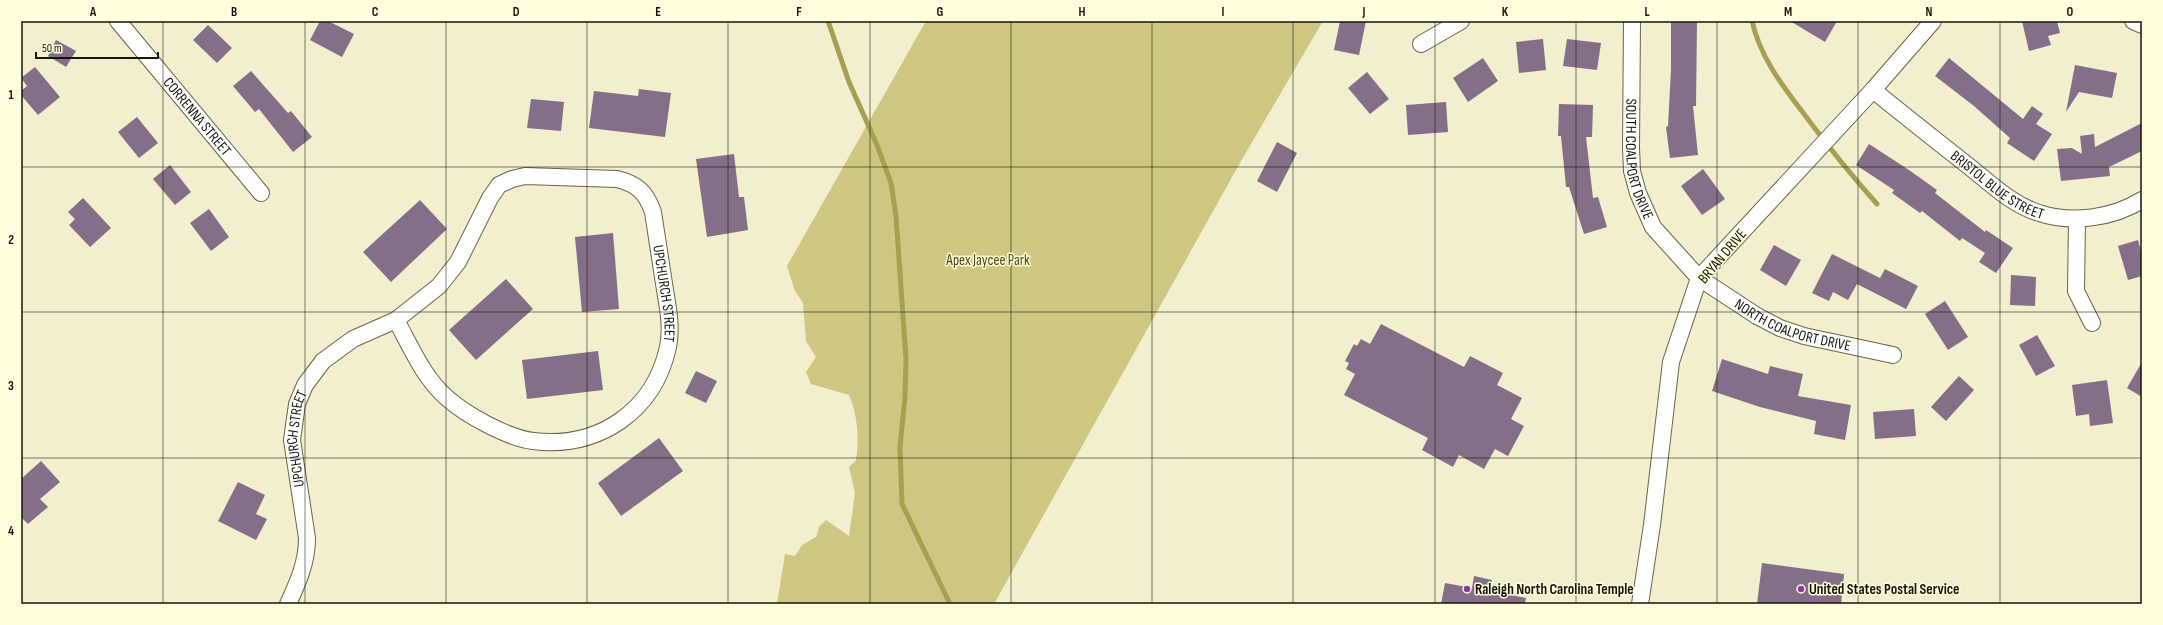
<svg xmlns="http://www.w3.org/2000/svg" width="2163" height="625" font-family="'Sofia Sans Condensed',sans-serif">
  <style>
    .green { fill: #cdc782 }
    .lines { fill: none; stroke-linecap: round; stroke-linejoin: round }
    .stream { stroke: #a7a052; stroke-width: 5 }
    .building { fill: #836f87 }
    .street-casing { stroke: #686549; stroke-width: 18 }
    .street { stroke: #fff; stroke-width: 16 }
    .grid { fill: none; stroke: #16150a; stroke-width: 1; stroke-opacity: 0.55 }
    .poi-dot { fill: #9037a3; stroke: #fffddb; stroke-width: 1.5 }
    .labels { text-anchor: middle; stroke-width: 3; stroke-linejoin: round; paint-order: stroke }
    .street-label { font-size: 15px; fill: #16150a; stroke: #fffddb }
    .park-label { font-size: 15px; fill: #4f490b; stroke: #fffddb }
    .poi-label { font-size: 15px; font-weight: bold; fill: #16150a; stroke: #fffddb; text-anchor: start }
    .neatline { fill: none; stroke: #16150a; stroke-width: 1.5 }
    .grid-label { font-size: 13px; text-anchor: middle; font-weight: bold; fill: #16150a }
  </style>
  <rect width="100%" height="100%" fill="#f1efce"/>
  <!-- green -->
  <path class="green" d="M926 21H1323L1241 161 994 604H777L785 554 795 556 802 545 816 537 819 527 826 520 849 536 855 493 849 467 856 460C859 438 858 416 849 395L811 384 806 372 816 357 806 341 803 303 795 291 787 266Z"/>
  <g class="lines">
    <!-- stream -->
    <g class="stream">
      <polyline points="828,21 849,82 877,145 891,183 896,216 906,359 905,397 900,447 902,504 950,604"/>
      <path d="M1752 21C1760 57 1782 85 1804 114 1827 145 1851 175 1877 204"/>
    </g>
  </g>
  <!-- building -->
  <g class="building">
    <polygon points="320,21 328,21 354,34 342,57 310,40"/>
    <polygon points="1340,21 1366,21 1359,55 1334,50"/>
    <polygon points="1671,21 1697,21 1696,106 1693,106 1698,155 1670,158 1666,127 1668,126 1671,69"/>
    <polygon points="1790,21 1837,21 1825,42"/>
    <polygon points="2022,21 2057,21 2060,33 2048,36 2051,45 2029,51"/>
    <polygon points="208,25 232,48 217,63 193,40"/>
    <polygon points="1543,39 1546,70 1519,73 1516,42"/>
    <polygon points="1567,39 1601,43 1597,70 1563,66"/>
    <polygon points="56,40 76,51 66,67 48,56"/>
    <polygon points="1483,58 1498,81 1468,102 1453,78"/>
    <polygon points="1949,58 2023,119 2032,106 2043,114 2036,124 2052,134 2034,161 2007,143 2010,138 1974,106 1935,76"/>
    <polygon points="2075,65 2117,73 2112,98 2079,92 2066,112"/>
    <polygon points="35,67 60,97 38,115 21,95 21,91 27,86 21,78"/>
    <polygon points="251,71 288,113 291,111 312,137 293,152 259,109 255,112 233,86"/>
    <polygon points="1367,72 1389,99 1370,114 1348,88"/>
    <polygon points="639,89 671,93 665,137 589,128 594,91 638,96"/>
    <polygon points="531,99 564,102 561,131 527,128"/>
    <polygon points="1446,102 1448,132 1408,135 1406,105"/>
    <polygon points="1559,104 1593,105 1592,137 1586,137 1593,198 1598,197 1607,227 1584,234 1569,187 1566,187 1561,136 1558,136"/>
    <polygon points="137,117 158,143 139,158 118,132"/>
    <polygon points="2142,123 2142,151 2109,167 2110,176 2061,181 2057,149 2072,148 2082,154 2080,136 2094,134 2095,147"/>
    <polygon points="1277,142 1297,153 1277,192 1257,181"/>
    <polygon points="1869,144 1909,170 1937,190 1935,193 1985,232 1986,230 2013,248 1996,273 1979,262 1985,253 1962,238 1960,241 1922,211 1920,213 1892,193 1894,190 1856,165"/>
    <polygon points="734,154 739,197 744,197 748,230 707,237 696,159"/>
    <polygon points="170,165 191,192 175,205 153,179"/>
    <polygon points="1703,169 1725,199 1702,215 1681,186"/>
    <polygon points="83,198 111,228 90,247 69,225 75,219 68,212"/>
    <polygon points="420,200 447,229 391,282 363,252"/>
    <polygon points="209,209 229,237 211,251 190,223"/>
    <polygon points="613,233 619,309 582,312 575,237"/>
    <polygon points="2138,240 2142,255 2142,276 2128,280 2118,246"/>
    <polygon points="1774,245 1801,260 1786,286 1760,270"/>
    <polygon points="1832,254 1880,278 1885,269 1918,286 1906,309 1857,284 1848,300 1833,292 1829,301 1812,293"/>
    <polygon points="2011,275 2036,277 2035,306 2010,305"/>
    <polygon points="506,279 533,309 476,360 449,330"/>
    <polygon points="1945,301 1968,337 1948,350 1925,314"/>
    <polygon points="1381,324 1464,367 1470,356 1503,373 1497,385 1522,398 1511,419 1524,426 1508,456 1495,449 1484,469 1459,455 1453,467 1422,450 1428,438 1344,395 1355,374 1346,369 1349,363 1345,361 1354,344 1357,346 1361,339 1370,344"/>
    <polygon points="2037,335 2055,366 2036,376 2019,345"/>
    <polygon points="598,351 603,390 527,399 522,360"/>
    <polygon points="1722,359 1768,374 1770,366 1803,374 1798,396 1851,405 1845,440 1814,434 1816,421 1760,407 1712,391"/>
    <polygon points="2142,362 2142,397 2127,388"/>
    <polygon points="696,371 717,381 706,403 685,393"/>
    <polygon points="1959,376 1974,390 1946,421 1931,407"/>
    <polygon points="2107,380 2113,423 2090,426 2089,414 2076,416 2072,385"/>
    <polygon points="1914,409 1916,436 1875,439 1873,412"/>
    <polygon points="659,438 683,471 621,516 598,483"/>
    <polygon points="41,461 60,482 40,499 48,507 28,524 21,517 21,479"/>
    <polygon points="238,482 265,495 256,514 267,519 256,540 218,521"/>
    <polygon points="1762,563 1844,574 1841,604 1757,604"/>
    <polygon points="1474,576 1492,580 1490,591 1526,598 1525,604 1441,604 1445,583 1472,588"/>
  </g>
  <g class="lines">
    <defs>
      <g id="street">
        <path id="s1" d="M118 21 261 193"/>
        <path id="s2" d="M1632 21 1631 148 1632 171 1638 193 1653 227 1699 278 1757 316 1780 328 1804 336 1893 355"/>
        <polyline points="2133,21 2142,25"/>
        <polyline points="1421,44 1461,21"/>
        <path id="s3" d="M1873 90C1905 116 1938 142 1971 168 1992 185 2013 205 2039 213 2072 224 2113 218 2142 200"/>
        <polyline points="2077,219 2076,291 2092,323"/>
        <path id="s4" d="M288 604C298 582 307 563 307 538L292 440 297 404 305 385 323 361 353 339 396 320 439 286 458 262 490 198 499 185 512 179 525 176 617 179C637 184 646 192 653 212 657 238 661 264 665 290 668 308 672 328 668 347 654 411 599 449 533 441 508 438 466 415 447 398 423 377 411 347 396 320"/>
        <polyline points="1640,604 1652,525 1671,362 1699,278 1873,90 1933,21"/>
      </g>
    </defs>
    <!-- street casing -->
    <use href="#street" class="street-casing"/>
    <!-- street -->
    <use href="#street" class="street"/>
  </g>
  <!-- grid -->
  <path class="grid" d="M163 21V604M305 21V604M446 21V604M587 21V604M728 21V604M870 21V604M1011 21V604M1152 21V604M1293 21V604M1435 21V604M1576 21V604M1717 21V604M1858 21V604M2000 21V604M21 167H2142M21 312H2142M21 458H2142"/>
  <!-- markers -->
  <g class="poi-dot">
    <circle cx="1467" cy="589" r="4"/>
    <circle cx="1801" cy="589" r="4"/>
  </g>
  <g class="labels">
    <!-- street labels -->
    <g class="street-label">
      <text dy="5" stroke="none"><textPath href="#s1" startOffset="124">CORRENNA STREET</textPath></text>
      <text dy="5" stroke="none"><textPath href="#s2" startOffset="139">SOUTH COALPORT DRIVE</textPath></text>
      <text dy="5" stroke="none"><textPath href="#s3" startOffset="157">BRISTOL BLUE STREET</textPath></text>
      <text transform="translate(1722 256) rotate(-50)" y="5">BRYAN DRIVE</text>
      <text dy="5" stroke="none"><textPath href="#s4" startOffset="766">UPCHURCH STREET</textPath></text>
      <text dy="5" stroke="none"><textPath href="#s2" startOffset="385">NORTH COALPORT DRIVE</textPath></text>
      <text dy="5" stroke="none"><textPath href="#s4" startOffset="170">UPCHURCH STREET</textPath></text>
    </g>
    <!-- park labels -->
    <g class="park-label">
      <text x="988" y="265">Apex Jaycee Park</text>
    </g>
    <!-- poi labels -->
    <g class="poi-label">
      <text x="1475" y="594">Raleigh North Carolina Temple</text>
      <text x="1809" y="594">United States Postal Service</text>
    </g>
  </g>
  <!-- border -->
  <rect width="2163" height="625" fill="none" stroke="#fffddb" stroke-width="44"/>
  <!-- scale -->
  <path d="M36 52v6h122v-6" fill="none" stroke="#16150a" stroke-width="2"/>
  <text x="42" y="52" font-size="12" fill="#16150a" stroke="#fffddb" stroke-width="3" paint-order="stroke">50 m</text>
  <rect x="22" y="22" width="2119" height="581" class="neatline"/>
  <g class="grid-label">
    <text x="93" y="16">A</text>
    <text x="234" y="16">B</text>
    <text x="375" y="16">C</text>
    <text x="516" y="16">D</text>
    <text x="658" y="16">E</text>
    <text x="799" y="16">F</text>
    <text x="940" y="16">G</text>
    <text x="1082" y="16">H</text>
    <text x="1223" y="16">I</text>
    <text x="1364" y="16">J</text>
    <text x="1505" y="16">K</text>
    <text x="1647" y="16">L</text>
    <text x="1788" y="16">M</text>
    <text x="1929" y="16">N</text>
    <text x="2070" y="16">O</text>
    <text x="11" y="99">1</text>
    <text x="11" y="244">2</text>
    <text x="11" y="390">3</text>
    <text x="11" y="535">4</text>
  </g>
</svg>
